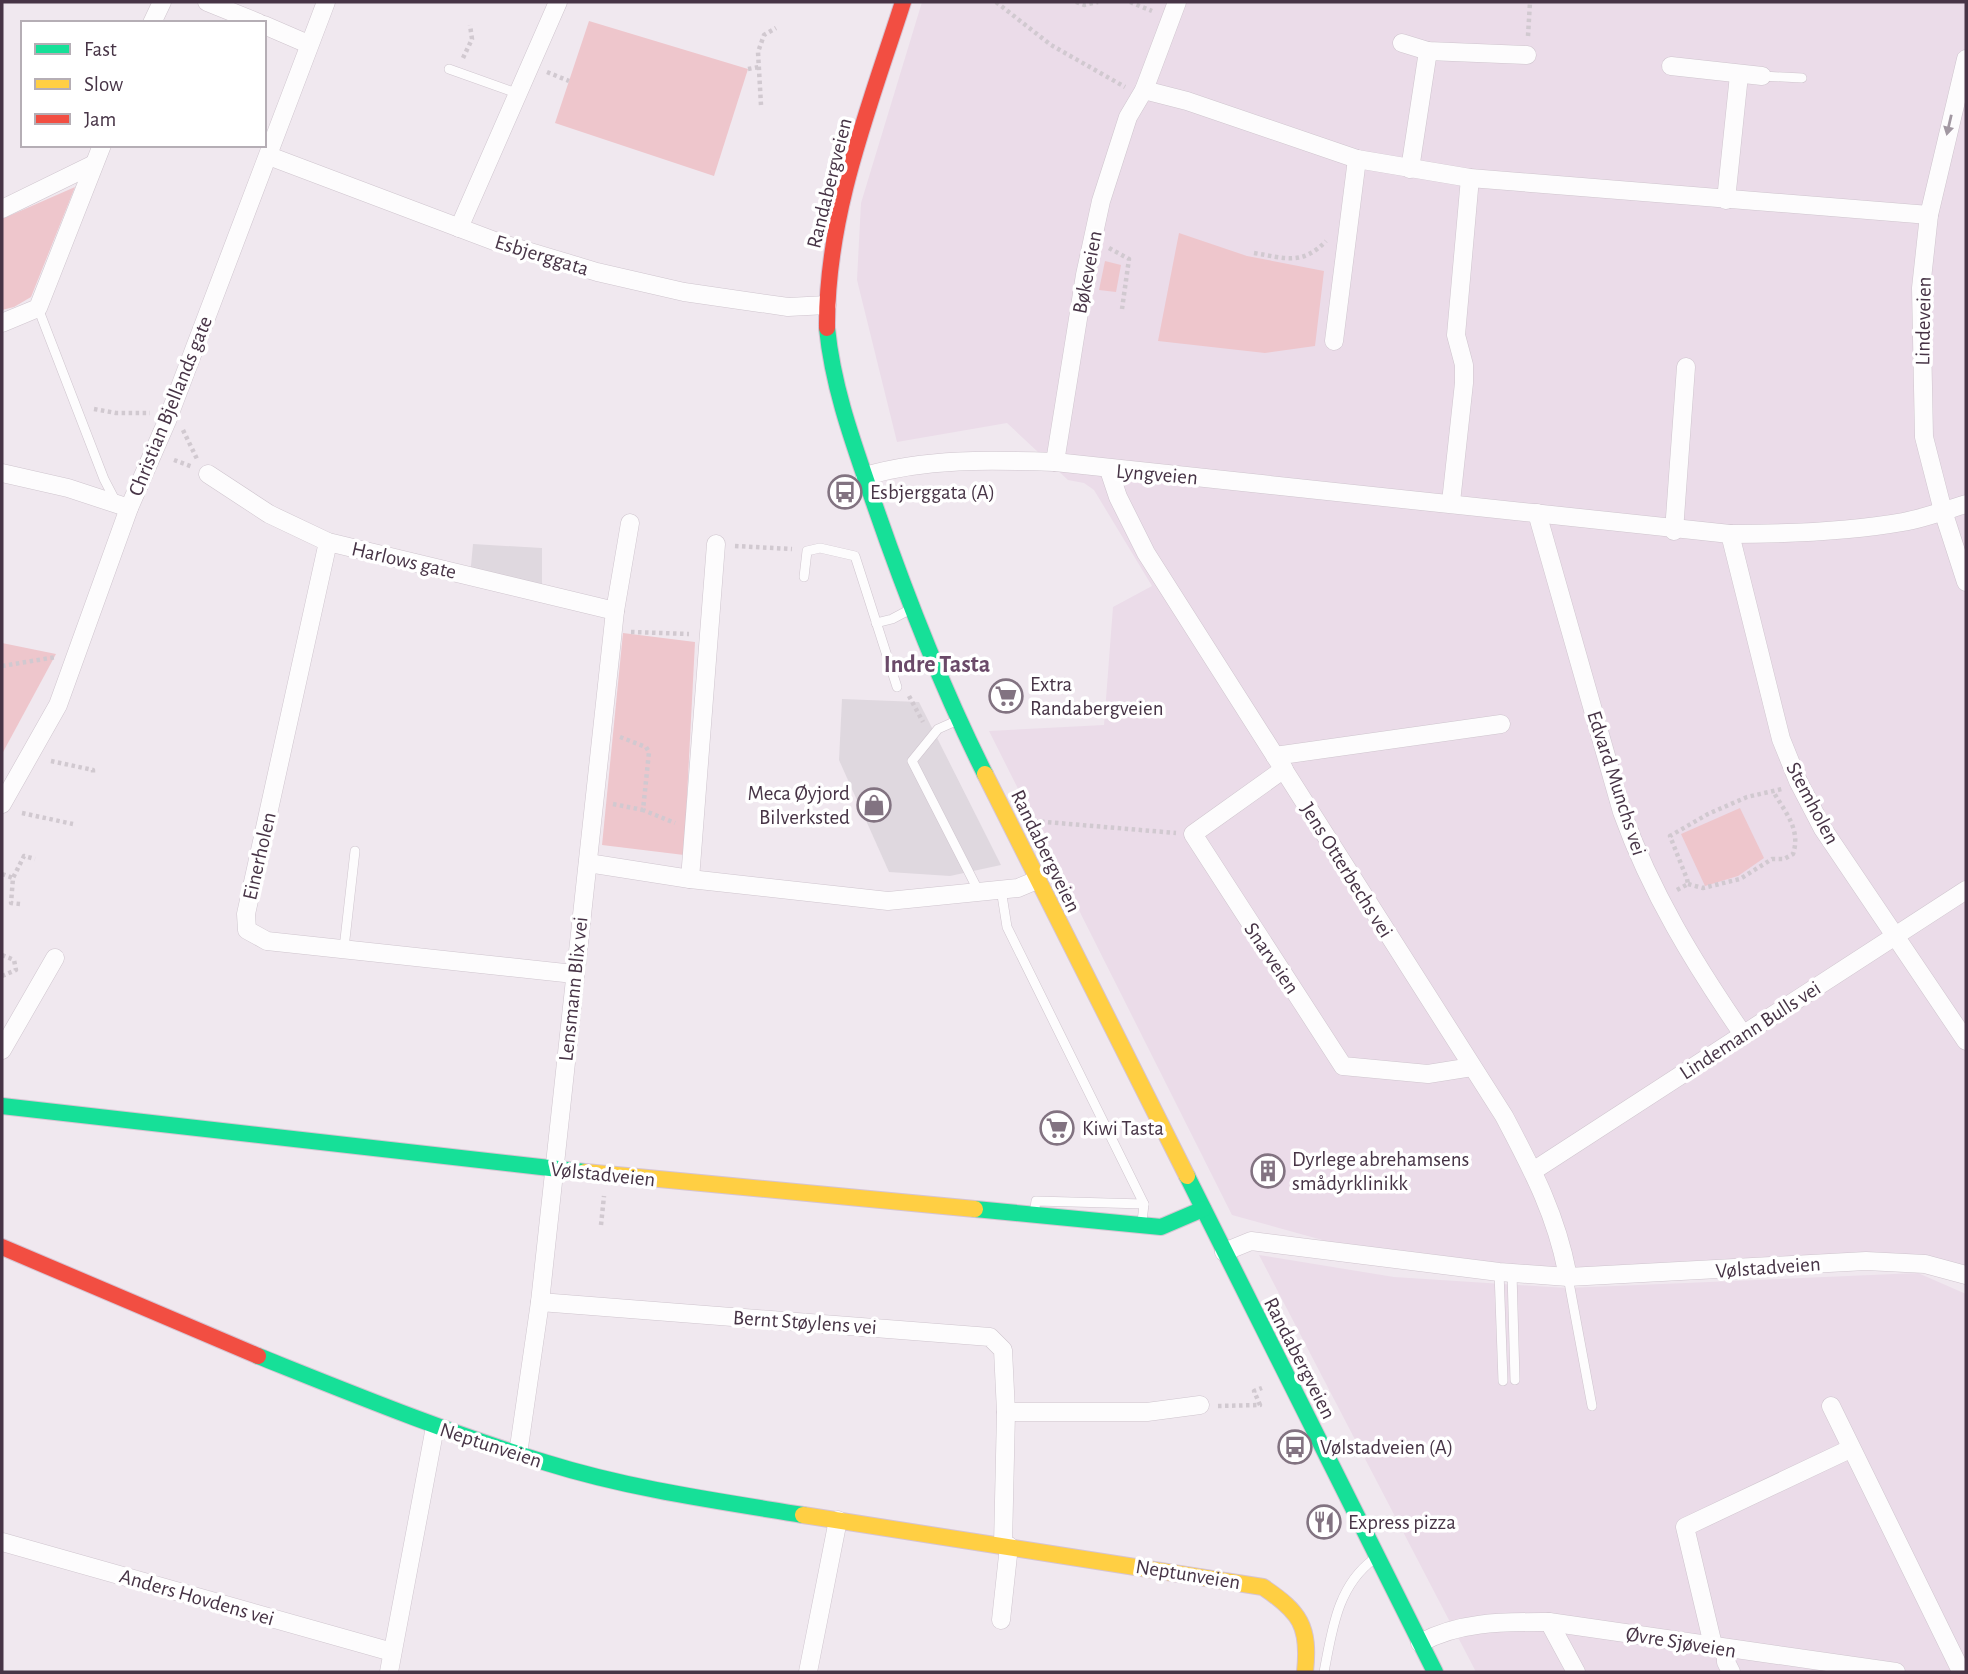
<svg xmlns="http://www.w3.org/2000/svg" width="1968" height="1674" font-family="'Alegreya Sans',sans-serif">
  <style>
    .residential { fill: #ebdce9 }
    .green { fill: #eec6cc }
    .parking { fill: #dfd8df }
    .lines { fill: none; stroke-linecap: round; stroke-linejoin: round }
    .lane-casing { stroke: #cfc5ce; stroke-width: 10 }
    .street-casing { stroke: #cfc5ce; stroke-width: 19 }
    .fast-casing { stroke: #d6c4d2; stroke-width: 18 }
    .slow-casing { stroke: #d6c4d2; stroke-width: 18 }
    .jam-casing { stroke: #d6c4d2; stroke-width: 18 }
    .path { stroke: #d1c9d0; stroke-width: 4.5; stroke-dasharray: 3.5 3.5; stroke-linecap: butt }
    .lane { stroke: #fdfcfd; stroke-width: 9 }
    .street { stroke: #fdfcfd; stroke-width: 18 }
    .fast { stroke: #16e098; stroke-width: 16 }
    .slow { stroke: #ffcf43; stroke-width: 16 }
    .jam { stroke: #f24e42; stroke-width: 16 }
    .oneway { fill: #a298a2 }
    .labels { text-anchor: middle; stroke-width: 7; stroke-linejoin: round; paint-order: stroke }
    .street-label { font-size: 21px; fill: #473446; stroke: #fff }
    .poi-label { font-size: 21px; fill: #473446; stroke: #fff; text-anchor: start }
    .quarter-label { font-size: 24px; font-weight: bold; fill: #6b4a69; stroke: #fff }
  </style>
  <rect width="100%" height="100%" fill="#f0e8ef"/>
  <!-- residential -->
  <g class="residential">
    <polygon points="922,2 1966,2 1966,1280 1925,1268 1553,1271 1394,1260 1232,1215 989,731 1104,725 1113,607 1152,586 1094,490 1084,483 1068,480 1007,423 897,442 857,280 861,203"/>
    <polygon points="1259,1255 1394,1277 1567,1288 1918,1273 1966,1294 1966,1672 1476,1672"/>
  </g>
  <!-- green -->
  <g class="green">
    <polygon points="589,21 748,69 714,176 555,123"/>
    <polygon points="75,187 31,297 14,307 2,310 2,219"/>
    <polygon points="1179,233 1247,256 1324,271 1315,346 1265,353 1158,341"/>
    <polygon points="1105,261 1121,265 1116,292 1099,290"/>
    <polygon points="623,633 695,642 684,855 602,845"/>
    <polygon points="2,643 56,654 2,754"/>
    <polygon points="1740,808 1764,858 1738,876 1705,886 1681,834"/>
  </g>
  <!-- parking -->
  <g class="parking">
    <polygon points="473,544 542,548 542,593 470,576"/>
    <polygon points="842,699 919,702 1001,865 950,876 889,872 839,760"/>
  </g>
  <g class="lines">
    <defs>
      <g id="lane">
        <polyline points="449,69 519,94"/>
        <polyline points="1762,76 1802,78"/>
        <polyline points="38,308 104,479 117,504"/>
        <polyline points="804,577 807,551 820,548 855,556 897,687"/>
        <polyline points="876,623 892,619 909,610"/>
        <polyline points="956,721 938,729 912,761 979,892"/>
        <polyline points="1001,889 1007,927 1144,1204 1142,1222"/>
        <polyline points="344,948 355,851"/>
        <polyline points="1034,1214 1036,1201 1144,1204"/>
        <polyline points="1499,1272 1503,1381"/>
        <polyline points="1512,1273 1515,1380"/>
        <polyline points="1568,1277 1592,1406"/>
        <path d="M1324 1672C1332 1631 1337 1586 1374 1559"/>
      </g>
      <g id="street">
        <polyline points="207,2 259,23"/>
        <polyline points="152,23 162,2"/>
        <polyline points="264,25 308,44"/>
        <polyline points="1402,43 1428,51 1527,55"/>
        <polyline points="1966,59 1929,215 1921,288 1924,437 1943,511 1966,582"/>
        <polyline points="1671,66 1762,76"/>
        <polyline points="1144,90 1187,101 1357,159 1470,178 1929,215"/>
        <polyline points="269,156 497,242 597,272 684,292 788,307 827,305"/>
        <polyline points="1410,169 1428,51"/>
        <polyline points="1726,200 1739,75"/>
        <polyline points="2,209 94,164"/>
        <polyline points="459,228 558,2"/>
        <polyline points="2,323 38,308 102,145"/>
        <polyline points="1334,341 1357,159"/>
        <polyline points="1055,462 1085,275 1101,201 1128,117 1144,90 1177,2"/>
        <path d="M1109 470 1118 497 1146 553 1504 1116C1533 1171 1557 1216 1568 1277"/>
        <polyline points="2,473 68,488 129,508"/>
        <polyline points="208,474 269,514 328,542 615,611"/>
        <path d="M865 476C927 458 990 460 1055 462L1730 534C1788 534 1846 532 1903 522 1925 518 1946 510 1966 504"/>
        <polyline points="1451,502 1464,383 1464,365 1456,335 1470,178"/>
        <path d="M1537 513 1622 812C1651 893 1694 963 1742 1033"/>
        <polyline points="1674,531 1686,367"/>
        <polyline points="1730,534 1781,739 1798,781 1823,829 1966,1041"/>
        <polyline points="328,542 246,914 247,930 267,941 574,974"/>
        <polyline points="1275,756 1501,724"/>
        <polyline points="1284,769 1193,834 1343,1066 1428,1074 1472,1067"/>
        <polyline points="2,804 58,705 129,508 167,421 326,2"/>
        <polyline points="588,863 690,879 888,901 1018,888 1037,880"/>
        <polyline points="690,879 716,544"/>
        <polyline points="2,1050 55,958"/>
        <polyline points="1533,1171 1966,890"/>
        <polyline points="1224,1252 1251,1241 1499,1272 1568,1277 1866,1261 1925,1264 1966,1275"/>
        <polyline points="540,1302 990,1337 1003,1350 1006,1412 1003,1545"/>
        <polyline points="1831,1406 1959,1667 1966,1672"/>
        <polyline points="1006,1412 1147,1412 1200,1405"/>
        <polyline points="518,1454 540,1302 615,611 630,523"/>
        <polyline points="2,1542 392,1652"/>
        <polyline points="1001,1620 1009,1546"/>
        <polyline points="1549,1622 1576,1672"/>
        <path d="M1420 1643C1460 1621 1504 1622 1549 1622L1896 1672"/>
        <polyline points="1713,1645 1685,1527 1850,1449"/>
        <polyline points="1726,1650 1726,1662 1731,1672"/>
        <polyline points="389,1672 435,1427"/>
        <polyline points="808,1672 838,1520"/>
      </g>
      <g id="fast">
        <path d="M827 328C833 389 854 445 874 503 906 596 941 686 985 774"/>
        <polyline points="2,1106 585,1172"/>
        <polyline points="1187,1176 1435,1672"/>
        <polyline points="975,1209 1161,1227 1203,1209"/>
        <path d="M258 1356C353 1394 448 1433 547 1463 630 1489 718 1501 803 1515"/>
      </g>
      <g id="slow">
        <polyline points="985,774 1187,1176"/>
        <polyline points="585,1172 975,1209"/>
        <path d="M803 1515 1263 1587C1300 1612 1310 1626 1305 1672"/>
      </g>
      <g id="jam">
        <path d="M827 328C826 215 869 108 903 2"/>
        <polyline points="2,1247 258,1356"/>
      </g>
    </defs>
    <!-- lane casing -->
    <use href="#lane" class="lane-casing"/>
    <!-- street casing -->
    <use href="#street" class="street-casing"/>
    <!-- fast casing -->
    <use href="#fast" class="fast-casing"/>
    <!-- slow casing -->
    <use href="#slow" class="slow-casing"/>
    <!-- jam casing -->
    <use href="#jam" class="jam-casing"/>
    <!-- path -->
    <g class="path">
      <polyline points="996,2 1051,45 1125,87"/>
      <polyline points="1076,2 1084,5 1098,2"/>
      <polyline points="1130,2 1152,11"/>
      <polyline points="1528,36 1530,2"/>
      <polyline points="463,58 472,39 470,25"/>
      <polyline points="748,69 759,67"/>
      <polyline points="547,72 569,81"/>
      <polyline points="761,105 758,52 764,35 776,28"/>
      <polyline points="1109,248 1129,259 1122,309"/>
      <path d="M1254 253C1285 258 1302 266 1326 241"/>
      <polyline points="94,409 116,413 150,413"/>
      <polyline points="183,430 197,459"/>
      <polyline points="174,460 193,467"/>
      <polyline points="735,546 792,549"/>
      <polyline points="631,632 689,634"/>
      <polyline points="2,666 56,657"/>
      <polyline points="909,696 923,722"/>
      <polyline points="620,737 646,747 649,752 643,810 675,823"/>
      <polyline points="51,761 93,770 93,773"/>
      <polyline points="613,804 643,810"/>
      <polyline points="22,813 73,824"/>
      <polyline points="1034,821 1176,833"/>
      <polyline points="2,874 13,878"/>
      <path d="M1688 884 1703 888 1740 879 1772 859H1784L1793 854C1801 830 1786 813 1774 793"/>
      <polyline points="1677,890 1688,884 1687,879 1670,836 1708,814 1747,797 1782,789"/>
      <polyline points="20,904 11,903 13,878 24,856 35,859"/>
      <polyline points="2,955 14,960 16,970 2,976"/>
      <polyline points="601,1225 604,1196"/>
      <polyline points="1218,1406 1260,1405 1254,1391 1262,1388"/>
    </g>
    <!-- lane -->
    <use href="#lane" class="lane"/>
    <!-- street -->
    <use href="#street" class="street"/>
    <!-- fast -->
    <use href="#fast" class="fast"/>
    <!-- slow -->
    <use href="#slow" class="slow"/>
    <!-- jam -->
    <use href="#jam" class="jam"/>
  </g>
  <!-- one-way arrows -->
  <defs><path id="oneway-solid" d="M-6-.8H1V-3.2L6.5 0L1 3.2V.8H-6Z" transform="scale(1.75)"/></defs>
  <use class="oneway" href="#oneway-solid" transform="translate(1949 125) rotate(103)"/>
  <!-- icons -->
  <defs>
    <symbol id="bus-ring" viewBox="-11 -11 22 22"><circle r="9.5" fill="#fff" stroke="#827381" stroke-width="1.5"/><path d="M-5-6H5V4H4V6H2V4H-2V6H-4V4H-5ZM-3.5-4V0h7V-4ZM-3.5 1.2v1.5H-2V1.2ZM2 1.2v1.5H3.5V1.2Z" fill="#827381"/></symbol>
    <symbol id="supermarket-ring" viewBox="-11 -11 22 22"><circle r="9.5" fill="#fff" stroke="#827381" stroke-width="1.5"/><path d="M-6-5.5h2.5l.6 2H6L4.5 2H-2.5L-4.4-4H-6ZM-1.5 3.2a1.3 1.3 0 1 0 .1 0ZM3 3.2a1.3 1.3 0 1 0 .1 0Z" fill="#827381"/></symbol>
    <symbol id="shop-ring" viewBox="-11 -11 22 22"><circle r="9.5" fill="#fff" stroke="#827381" stroke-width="1.5"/><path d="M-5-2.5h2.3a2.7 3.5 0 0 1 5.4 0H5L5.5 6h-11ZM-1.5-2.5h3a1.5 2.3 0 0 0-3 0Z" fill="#827381"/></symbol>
    <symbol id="building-ring" viewBox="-11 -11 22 22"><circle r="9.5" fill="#fff" stroke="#827381" stroke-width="1.5"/><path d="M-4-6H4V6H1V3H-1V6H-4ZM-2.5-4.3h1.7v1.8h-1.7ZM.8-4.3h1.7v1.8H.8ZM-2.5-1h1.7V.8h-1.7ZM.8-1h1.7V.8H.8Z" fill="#827381"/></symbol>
    <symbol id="restaurant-ring" viewBox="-11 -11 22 22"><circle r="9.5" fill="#fff" stroke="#827381" stroke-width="1.5"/><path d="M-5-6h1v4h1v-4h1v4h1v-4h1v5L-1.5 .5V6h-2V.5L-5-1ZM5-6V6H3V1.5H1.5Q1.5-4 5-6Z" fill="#827381"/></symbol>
  </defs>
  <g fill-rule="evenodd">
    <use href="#bus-ring" x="826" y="473" width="38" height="38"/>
    <use href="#supermarket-ring" x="987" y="677" width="38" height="38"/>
    <use href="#shop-ring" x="855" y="786" width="38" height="38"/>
    <use href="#supermarket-ring" x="1038" y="1109" width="38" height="38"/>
    <use href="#building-ring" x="1249" y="1152" width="38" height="38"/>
    <use href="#bus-ring" x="1276" y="1428" width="38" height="38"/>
    <use href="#restaurant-ring" x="1305" y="1503" width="38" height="38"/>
  </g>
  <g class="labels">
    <!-- street labels -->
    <g class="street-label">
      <text transform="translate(829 183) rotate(-76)" y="7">Randabergveien</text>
      <text transform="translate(542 255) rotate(17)" y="7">Esbjerggata</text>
      <text transform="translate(1087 272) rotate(-79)" y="7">Bøkeveien</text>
      <text transform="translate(1923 321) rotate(-89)" y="7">Lindeveien</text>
      <text transform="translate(170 406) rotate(-68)" y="7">Christian Bjellands gate</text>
      <text transform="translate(1157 474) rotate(5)" y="7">Lyngveien</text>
      <text transform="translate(404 560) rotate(13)" y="7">Harlows gate</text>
      <text transform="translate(1617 783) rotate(72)" y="7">Edvard Munchs vei</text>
      <text transform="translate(1813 803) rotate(62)" y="7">Stemholen</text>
      <text transform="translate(1046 851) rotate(64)" y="7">Randabergveien</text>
      <text transform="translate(259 856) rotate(-77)" y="7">Einerholen</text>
      <text transform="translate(1347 870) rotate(58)" y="7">Jens Otterbechs vei</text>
      <text transform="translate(1272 958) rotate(56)" y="7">Snarveien</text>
      <text transform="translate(573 989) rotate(-84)" y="7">Lensmann Blix vei</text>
      <text transform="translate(1750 1030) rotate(-33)" y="7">Lindemann Bulls vei</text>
      <text transform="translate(603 1174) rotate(6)" y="7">Vølstadveien</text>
      <text transform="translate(1768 1267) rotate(-4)" y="7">Vølstadveien</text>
      <text transform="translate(805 1322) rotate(4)" y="7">Bernt Støylens vei</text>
      <text transform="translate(1300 1358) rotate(63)" y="7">Randabergveien</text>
      <text transform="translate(491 1445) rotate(18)" y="7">Neptunveien</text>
      <text transform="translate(1188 1574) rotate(9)" y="7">Neptunveien</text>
      <text transform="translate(197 1597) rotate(16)" y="7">Anders Hovdens vei</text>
      <text transform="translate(1681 1642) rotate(9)" y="7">Øvre Sjøveien</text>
    </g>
    <!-- poi labels -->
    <g class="poi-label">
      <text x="870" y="499">Esbjerggata (A)</text>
      <text x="1030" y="691">Extra<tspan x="1030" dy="24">Randabergveien</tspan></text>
      <text x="850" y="800" text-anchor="end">Meca Øyjord<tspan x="850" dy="24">Bilverksted</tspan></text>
      <text x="1082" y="1135">Kiwi Tasta</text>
      <text x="1292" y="1166">Dyrlege abrehamsens<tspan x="1292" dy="24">smådyrklinikk</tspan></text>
      <text x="1320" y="1454">Vølstadveien (A)</text>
      <text x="1348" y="1529">Express pizza</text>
    </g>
    <!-- quarter labels -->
    <g class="quarter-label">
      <text x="937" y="672">Indre Tasta</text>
    </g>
  </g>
  <!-- border -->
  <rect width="1968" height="1674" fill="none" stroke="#473446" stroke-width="7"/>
  <!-- legend -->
  <rect x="21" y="21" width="245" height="126" fill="#ffffff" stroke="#b5aeb5" stroke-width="2"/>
  <rect x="35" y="44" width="35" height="10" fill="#16e098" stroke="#b5aeb5" stroke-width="2"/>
  <text x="84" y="56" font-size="21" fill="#473446">Fast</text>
  <rect x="35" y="79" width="35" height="10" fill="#ffcf43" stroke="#b5aeb5" stroke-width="2"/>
  <text x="84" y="91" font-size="21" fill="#473446">Slow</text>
  <rect x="35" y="114" width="35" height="10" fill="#f24e42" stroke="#b5aeb5" stroke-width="2"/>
  <text x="84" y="126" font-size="21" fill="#473446">Jam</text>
</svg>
